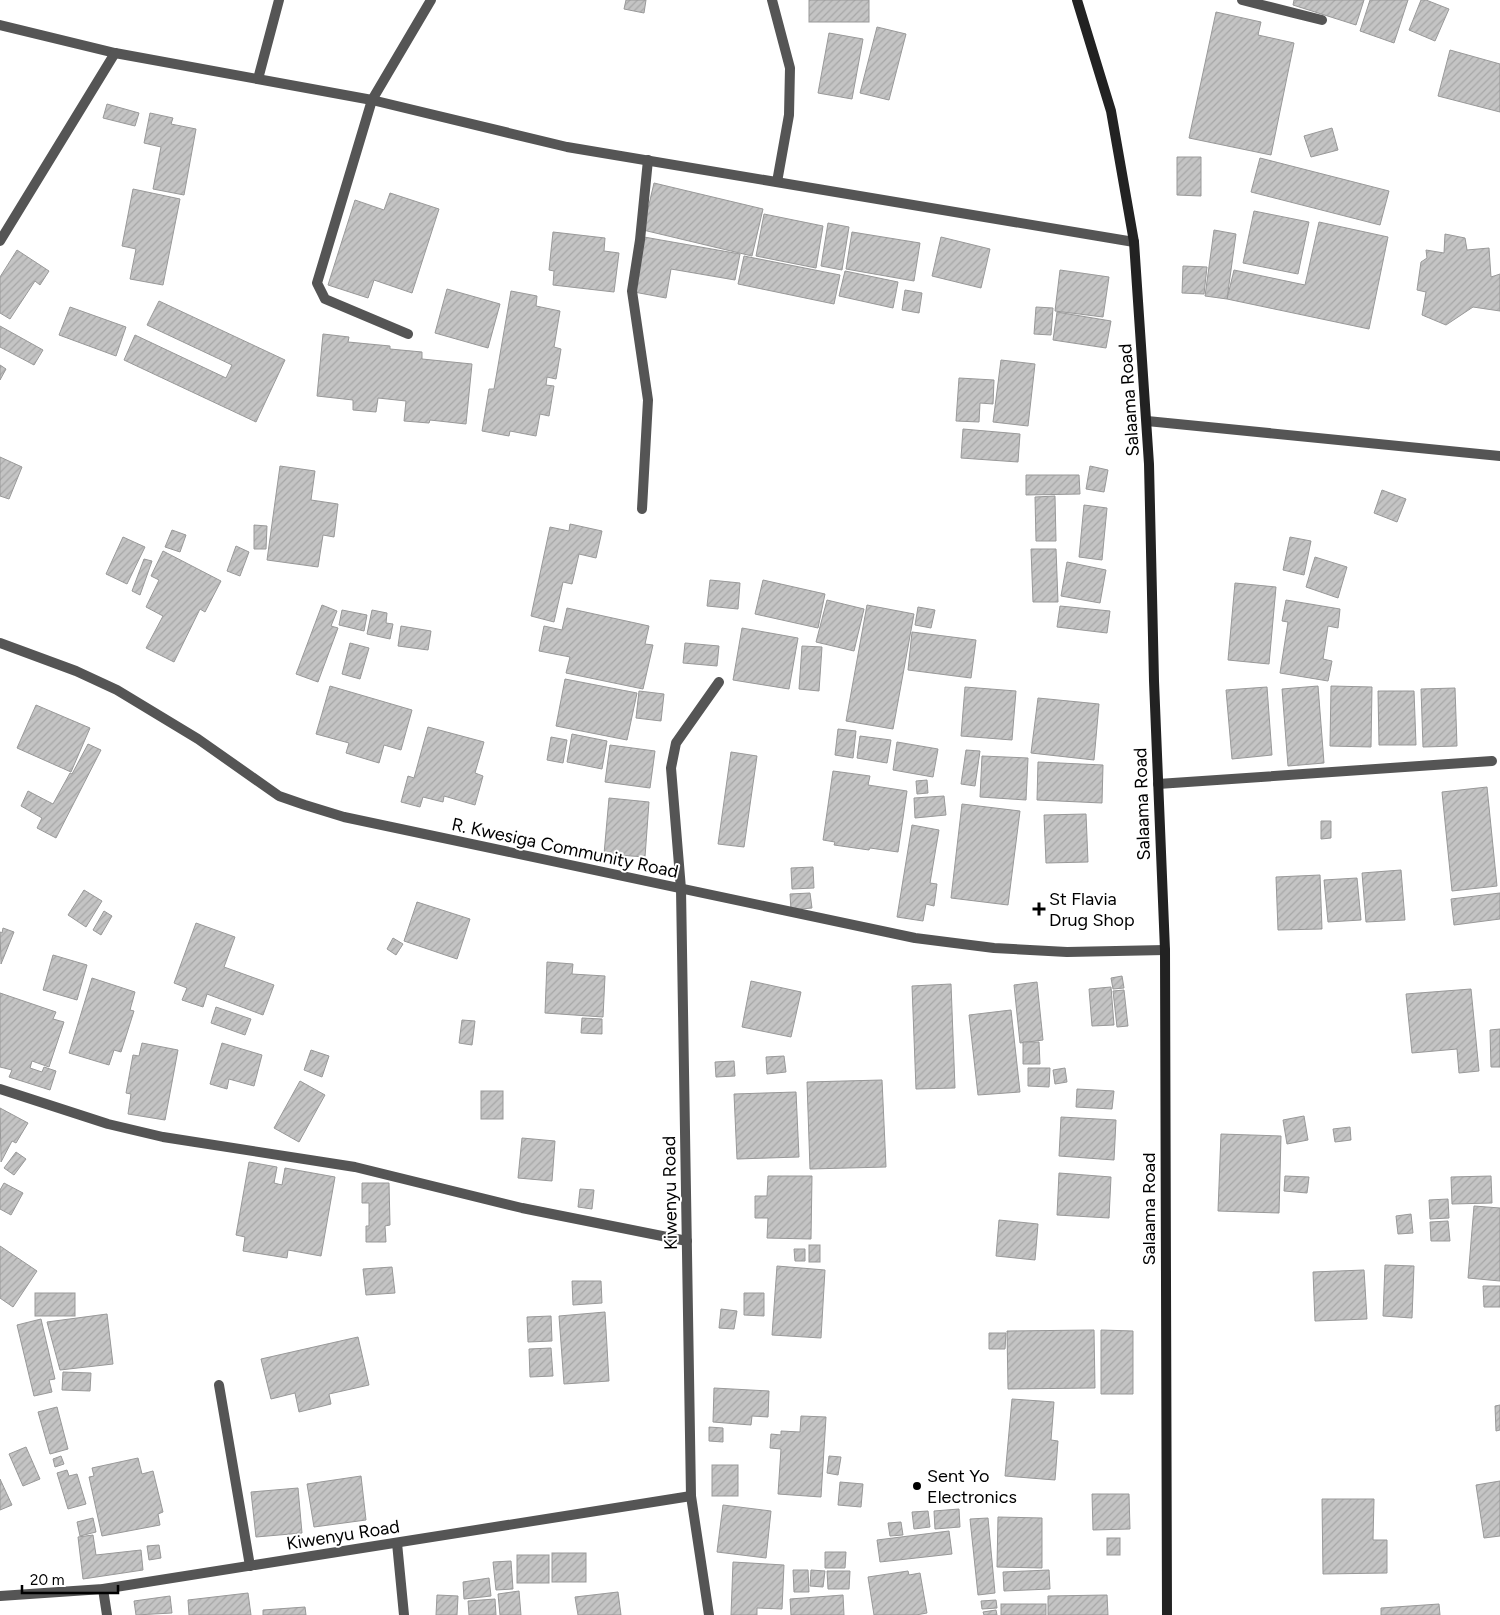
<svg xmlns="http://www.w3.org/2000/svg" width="1500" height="1615" font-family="Figtree,sans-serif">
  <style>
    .building { fill: url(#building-hatch); stroke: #999 }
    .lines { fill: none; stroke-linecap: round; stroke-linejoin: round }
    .lane { stroke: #555; stroke-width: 10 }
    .street { stroke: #555; stroke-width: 10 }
    .secondary { stroke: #222; stroke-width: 10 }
    .poi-dot { fill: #000; stroke: #fff; stroke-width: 2 }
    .labels { text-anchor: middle; stroke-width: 4; stroke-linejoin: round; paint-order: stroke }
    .street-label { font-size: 18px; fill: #000; stroke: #fff }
    .poi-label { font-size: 18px; fill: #000; stroke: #fff; text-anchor: start }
  </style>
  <defs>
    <pattern id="building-hatch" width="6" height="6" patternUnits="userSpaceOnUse" patternTransform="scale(1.25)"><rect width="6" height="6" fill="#c4c4c4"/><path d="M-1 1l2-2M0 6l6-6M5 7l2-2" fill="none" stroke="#a7a7a7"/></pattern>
  </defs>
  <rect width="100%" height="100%" fill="#fff"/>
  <!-- building -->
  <g class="building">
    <polygon points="626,0 646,0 644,13 624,9"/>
    <rect x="809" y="0" width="60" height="22"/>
    <polygon points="1294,0 1364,0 1356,25 1293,5"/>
    <polygon points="1370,0 1408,0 1394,43 1360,31"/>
    <polygon points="1421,0 1426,0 1449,9 1435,41 1409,30"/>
    <polygon points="1216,12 1261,22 1258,35 1294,43 1271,155 1189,138"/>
    <polygon points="877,27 906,34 889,100 860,93"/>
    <polygon points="829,33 863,39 852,99 818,93"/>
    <polygon points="1450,50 1500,64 1500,112 1438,96"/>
    <polygon points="107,104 139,113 135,126 103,118"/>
    <polygon points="150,113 173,118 171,124 196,129 184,195 153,189 161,147 144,143"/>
    <polygon points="1332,128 1338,150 1311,157 1304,136"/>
    <polygon points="1177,157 1201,157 1201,196 1177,195"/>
    <polygon points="1260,158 1389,191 1380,225 1251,192"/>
    <polygon points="654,183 763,209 752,256 643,230"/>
    <polygon points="133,189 180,199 163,285 130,279 136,249 122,246"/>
    <polygon points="390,193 439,209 412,293 374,280 368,298 328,285 355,200 384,210"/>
    <polygon points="1254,211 1309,222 1298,274 1243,263"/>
    <polygon points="764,214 823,226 816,268 756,256"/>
    <polygon points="1319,222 1388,237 1369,329 1227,299 1234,270 1305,285"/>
    <polygon points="828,223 849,227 842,270 821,266"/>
    <polygon points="1214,230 1236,234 1227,299 1205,296"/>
    <polygon points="553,232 605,238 604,251 619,253 614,292 553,285 554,271 549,270"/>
    <polygon points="852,232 920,243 914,281 846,269"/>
    <polygon points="1445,234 1465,238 1467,250 1489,248 1491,277 1500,274 1500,311 1473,307 1446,325 1422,315 1426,292 1417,290 1421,262 1427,258 1426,250 1444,253"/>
    <polygon points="644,237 740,254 735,280 671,269 666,298 634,292"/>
    <polygon points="941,237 990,249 981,288 932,276"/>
    <polygon points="17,250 49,271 40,285 35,281 10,319 0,313 0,277"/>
    <polygon points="744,256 840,275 834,304 738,284"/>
    <polygon points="1183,266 1207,267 1204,294 1182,293"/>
    <polygon points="1060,270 1109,277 1103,317 1055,311"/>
    <polygon points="845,271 898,282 893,308 839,296"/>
    <polygon points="447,289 500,304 488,348 435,333"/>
    <polygon points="905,290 922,293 919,313 902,310"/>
    <polygon points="511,291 537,296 536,306 560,311 554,347 561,349 556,379 547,377 546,385 554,386 549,416 540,414 536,436 510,431 509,436 482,431 489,389 494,389"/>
    <polygon points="159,301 285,360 256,422 124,360 135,335 226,378 232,365 147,325"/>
    <polygon points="70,307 126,327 116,356 59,335"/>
    <polygon points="1036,307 1053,308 1051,335 1034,334"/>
    <polygon points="1057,312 1111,321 1106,348 1053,340"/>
    <polygon points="0,326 43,350 34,365 0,347"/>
    <polygon points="323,334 349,337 348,342 390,346 390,349 422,352 422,359 472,364 466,424 430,420 429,423 404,421 406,401 378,398 376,412 353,410 353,400 317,396"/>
    <polygon points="1001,360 1035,364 1028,426 993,422"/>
    <polygon points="0,365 6,369 0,380"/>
    <polygon points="959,378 994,380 993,404 980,403 979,422 956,421"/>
    <polygon points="963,429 1020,434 1018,462 961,458"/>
    <polygon points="0,457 22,467 9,499 0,496"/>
    <polygon points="280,466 315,471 311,500 338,504 334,537 323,535 318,567 267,560"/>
    <polygon points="1090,466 1108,470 1104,492 1086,489"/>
    <polygon points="1026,475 1079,475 1080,494 1026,495"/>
    <polygon points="1382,490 1406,499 1397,522 1374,513"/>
    <polygon points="1055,496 1056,541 1036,541 1035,497"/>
    <polygon points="1084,505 1107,508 1102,560 1079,557"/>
    <polygon points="570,524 602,531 596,558 579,554 572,584 563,582 554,622 531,616 550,527 569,531"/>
    <polygon points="254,525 267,526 266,549 254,549"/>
    <polygon points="172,530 186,535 180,552 165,547"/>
    <polygon points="123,537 145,547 127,584 106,574"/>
    <polygon points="1290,537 1311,541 1304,575 1283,570"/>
    <polygon points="236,546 249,552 240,576 227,571"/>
    <polygon points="1031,549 1056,549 1058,602 1033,602"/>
    <polygon points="163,551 221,581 205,612 200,609 174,662 146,648 163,616 146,607 159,580 151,576"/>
    <polygon points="1315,557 1347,567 1338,598 1306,587"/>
    <polygon points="144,559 152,561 140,595 132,591"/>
    <polygon points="1067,562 1106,570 1100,603 1061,596"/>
    <polygon points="710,580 740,583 738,609 707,606"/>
    <polygon points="763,580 825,594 818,628 755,614"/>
    <polygon points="1235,583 1276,587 1269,664 1228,660"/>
    <polygon points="827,600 864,609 854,651 816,642"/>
    <polygon points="1286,600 1340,609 1338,628 1328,626 1323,659 1332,661 1328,681 1280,673 1288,622 1282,621"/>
    <polygon points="322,605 337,611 331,626 338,628 318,682 296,674"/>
    <polygon points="867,605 914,614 893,729 846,721"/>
    <polygon points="1060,606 1110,611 1107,633 1057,627"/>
    <polygon points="918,607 935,610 931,628 915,625"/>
    <polygon points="567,608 649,626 645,644 653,645 643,689 566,673 570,657 539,651 544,626 562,630"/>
    <polygon points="342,610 367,615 364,631 339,625"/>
    <polygon points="372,610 387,613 386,623 393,624 390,639 367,634"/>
    <polygon points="401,626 431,631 428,650 398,646"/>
    <polygon points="742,628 798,638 789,689 733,680"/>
    <polygon points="912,632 976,640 971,678 908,670"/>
    <polygon points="350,643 369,648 360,679 342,674"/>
    <polygon points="685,643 719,646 717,666 683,663"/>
    <polygon points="802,646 822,647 819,691 799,689"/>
    <polygon points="565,679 637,693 627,740 556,726"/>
    <polygon points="330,686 412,710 401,750 384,745 379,763 346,753 349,743 316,734"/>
    <polygon points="1318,686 1324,763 1288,766 1282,689"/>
    <polygon points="1331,686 1372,687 1371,747 1330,746"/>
    <polygon points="965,687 1016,691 1012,740 961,736"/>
    <polygon points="1267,687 1272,755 1232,759 1226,690"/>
    <polygon points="1455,688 1457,746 1423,747 1421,689"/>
    <polygon points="639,691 664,694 661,721 636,718"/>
    <polygon points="1378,691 1414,691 1416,745 1379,745"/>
    <polygon points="1038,698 1099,704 1094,760 1031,753"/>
    <polygon points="36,705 90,728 71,772 17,748"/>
    <polygon points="428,727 484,742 475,773 483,776 475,805 444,796 443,802 423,797 420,807 401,802 408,776 414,778"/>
    <polygon points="838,729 856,731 853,758 835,755"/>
    <polygon points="572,734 607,741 602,769 567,762"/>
    <polygon points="860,736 891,740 887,763 857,758"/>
    <polygon points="551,737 567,740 563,763 547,760"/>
    <polygon points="897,742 938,749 933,777 893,770"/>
    <polygon points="88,744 101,750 56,838 37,828 42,818 21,806 28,791 53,804 70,773 72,774"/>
    <polygon points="610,745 655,751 650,788 605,782"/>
    <polygon points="966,750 980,751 975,786 961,784"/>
    <polygon points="731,752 757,756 744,847 718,844"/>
    <polygon points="982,756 1028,758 1026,800 980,797"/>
    <polygon points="1038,762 1103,765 1102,803 1037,800"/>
    <polygon points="833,771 870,776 868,785 907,791 898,852 870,848 869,850 834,845 835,842 823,840"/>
    <polygon points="927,780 928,793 917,794 916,781"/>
    <polygon points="1487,787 1497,886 1452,891 1442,792"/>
    <polygon points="944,796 946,815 915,818 914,798"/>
    <polygon points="609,798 649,802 645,857 604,854"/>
    <polygon points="962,804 1020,811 1008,905 951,898"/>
    <polygon points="1086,814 1088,862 1046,863 1044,815"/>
    <polygon points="1321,821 1331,821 1331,838 1321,839"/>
    <polygon points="912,825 939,830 930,883 937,884 934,906 926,904 923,921 897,917"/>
    <polygon points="813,867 814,888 792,889 791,868"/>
    <polygon points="1401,870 1405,920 1366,922 1362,873"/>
    <polygon points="1320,875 1322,929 1278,930 1276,877"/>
    <polygon points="1357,878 1361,920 1328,922 1324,880"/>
    <polygon points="84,890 102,901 86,927 68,915"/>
    <polygon points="810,893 812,908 791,910 790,894"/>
    <polygon points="1500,893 1500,919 1454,925 1451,899"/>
    <polygon points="417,902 470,919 457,959 404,941"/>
    <polygon points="104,911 112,916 101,935 93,930"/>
    <polygon points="196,923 235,937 224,967 274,985 263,1015 207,994 203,1007 182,1000 187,988 174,983"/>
    <polygon points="3,928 14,932 1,964 0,932 2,933"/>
    <polygon points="393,938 403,944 396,955 387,949"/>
    <polygon points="53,955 87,965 77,1000 43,990"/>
    <polygon points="547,962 573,964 572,974 605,976 603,1017 545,1013"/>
    <polygon points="1122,976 1124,988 1113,989 1111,978"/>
    <polygon points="92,978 135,992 130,1010 134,1011 121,1052 114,1050 109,1065 69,1053"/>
    <polygon points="751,981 801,992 791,1037 742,1027"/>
    <polygon points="1037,982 1043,1040 1020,1043 1014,985"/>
    <polygon points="951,984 955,1088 916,1089 912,986"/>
    <polygon points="1111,987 1114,1025 1092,1026 1089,989"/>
    <polygon points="1471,989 1479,1071 1459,1073 1457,1049 1412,1053 1406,994"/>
    <polygon points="1124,990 1128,1026 1117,1027 1113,991"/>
    <polygon points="0,993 56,1012 53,1019 64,1022 49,1067 32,1061 30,1068 42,1072 44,1067 56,1071 50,1090 9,1077 12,1070 0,1067"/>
    <polygon points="216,1007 251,1019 245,1035 211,1023"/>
    <polygon points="1011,1010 1020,1092 978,1095 969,1015"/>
    <polygon points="582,1018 602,1019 602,1034 581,1033"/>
    <polygon points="462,1020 475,1021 472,1045 459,1043"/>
    <polygon points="1500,1029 1500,1067 1491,1067 1490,1030"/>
    <polygon points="1023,1042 1039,1042 1040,1064 1023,1064"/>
    <polygon points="142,1043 178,1050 165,1120 128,1114 131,1094 126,1093 133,1055 139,1056"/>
    <polygon points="222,1043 262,1055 254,1086 229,1079 227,1089 210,1084"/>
    <polygon points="311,1050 329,1056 322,1077 304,1070"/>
    <polygon points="784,1056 786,1072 767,1074 766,1057"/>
    <polygon points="734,1061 735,1076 716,1077 715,1062"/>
    <polygon points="1028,1068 1050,1068 1049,1087 1028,1086"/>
    <polygon points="1065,1068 1067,1082 1055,1084 1053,1070"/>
    <polygon points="882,1080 886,1167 810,1169 807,1082"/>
    <polygon points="300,1081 325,1095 299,1142 274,1128"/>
    <polygon points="1077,1089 1114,1091 1112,1109 1076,1107"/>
    <rect x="481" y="1091" width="22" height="28"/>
    <polygon points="796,1092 799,1157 737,1159 734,1094"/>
    <polygon points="0,1108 28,1123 16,1143 12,1141 1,1162"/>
    <polygon points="1304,1116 1308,1140 1287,1144 1283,1120"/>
    <polygon points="1061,1117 1116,1120 1114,1160 1059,1156"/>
    <polygon points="1350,1127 1351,1140 1335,1142 1333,1129"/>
    <polygon points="1221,1134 1281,1136 1279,1213 1218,1211"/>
    <polygon points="522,1138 555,1141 552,1181 518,1178"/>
    <polygon points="16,1152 26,1159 14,1175 4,1168"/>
    <polygon points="249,1162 277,1167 274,1183 282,1185 285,1168 335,1177 321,1256 288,1250 287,1258 243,1251 245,1237 236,1235"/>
    <polygon points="1059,1173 1111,1177 1109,1218 1057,1215"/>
    <polygon points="768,1176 812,1176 811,1239 767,1238 768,1218 755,1218 755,1196 767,1196"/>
    <polygon points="1285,1176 1309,1177 1307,1193 1284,1191"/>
    <polygon points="1491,1176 1492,1203 1452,1204 1451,1177"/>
    <polygon points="4,1183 23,1193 11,1215 0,1209 0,1190"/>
    <polygon points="362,1183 389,1183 390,1225 385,1226 386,1242 366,1242 366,1226 369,1226 369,1203 362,1203"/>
    <polygon points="580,1189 594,1190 592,1209 578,1207"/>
    <polygon points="1448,1199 1449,1218 1430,1219 1429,1200"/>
    <polygon points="1474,1206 1500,1208 1500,1281 1468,1278"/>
    <polygon points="1411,1214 1413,1233 1398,1234 1396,1216"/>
    <polygon points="999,1220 1038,1224 1035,1260 996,1256"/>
    <polygon points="1448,1221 1450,1241 1431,1241 1430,1222"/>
    <rect x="809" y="1245" width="11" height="17"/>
    <polygon points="0,1246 37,1271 13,1307 0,1298"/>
    <polygon points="794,1249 805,1249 805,1261 795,1261"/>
    <polygon points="1385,1265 1414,1266 1412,1318 1383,1316"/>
    <polygon points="777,1266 825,1270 821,1338 772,1335"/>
    <polygon points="392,1267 395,1293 366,1295 363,1269"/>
    <polygon points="1364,1270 1367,1319 1315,1321 1313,1272"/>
    <polygon points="572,1281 601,1281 602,1303 573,1305"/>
    <polygon points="1483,1286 1500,1286 1500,1307 1484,1307"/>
    <rect x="35" y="1293" width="40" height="23"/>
    <polygon points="744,1293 764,1293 764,1316 744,1315"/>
    <polygon points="721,1309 737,1311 734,1329 719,1328"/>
    <polygon points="605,1312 609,1381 564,1384 559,1316"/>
    <polygon points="107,1314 113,1364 60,1370 47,1322"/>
    <polygon points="551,1316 552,1341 528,1342 527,1317"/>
    <polygon points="41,1319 55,1379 49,1380 52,1392 34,1396 17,1325"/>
    <polygon points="1094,1330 1095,1388 1008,1389 1007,1331"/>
    <polygon points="1101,1330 1133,1331 1133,1394 1101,1394"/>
    <polygon points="989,1333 1006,1333 1005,1349 989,1349"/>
    <polygon points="358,1337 369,1385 329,1394 331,1404 299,1412 295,1393 271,1399 261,1359"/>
    <polygon points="551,1348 553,1376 530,1377 529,1349"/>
    <polygon points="63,1372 91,1373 90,1391 62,1390"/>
    <polygon points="714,1388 769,1391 768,1417 752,1416 751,1425 713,1422"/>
    <polygon points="1012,1399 1054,1402 1051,1440 1058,1441 1055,1480 1005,1476"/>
    <polygon points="1500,1405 1500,1430 1496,1431 1495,1406"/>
    <polygon points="57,1407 68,1449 50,1454 38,1412"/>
    <polygon points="801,1416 826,1417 821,1497 778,1494 781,1449 770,1448 771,1434 781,1435 781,1431 800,1432"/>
    <polygon points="709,1427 723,1428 723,1442 709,1441"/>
    <polygon points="26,1447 40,1479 23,1486 9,1454"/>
    <polygon points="61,1456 64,1464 55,1467 53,1459"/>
    <polygon points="829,1456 841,1457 838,1475 827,1473"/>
    <polygon points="138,1458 142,1474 153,1471 163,1512 158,1514 160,1525 102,1536 89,1477 94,1476 92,1468"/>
    <rect x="712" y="1465" width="26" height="31"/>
    <polygon points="67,1470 69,1476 77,1474 86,1504 68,1509 57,1473"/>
    <polygon points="361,1476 366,1520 314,1527 307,1484"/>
    <polygon points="0,1479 12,1505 0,1510"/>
    <polygon points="1500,1481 1500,1536 1484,1538 1476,1485"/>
    <polygon points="840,1482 863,1484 861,1507 838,1505"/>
    <polygon points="298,1488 302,1533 256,1537 251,1492"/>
    <polygon points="1092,1494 1129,1494 1130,1529 1093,1530"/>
    <polygon points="1322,1499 1374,1499 1373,1540 1387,1540 1387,1573 1323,1574"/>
    <polygon points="723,1505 771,1511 766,1558 717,1552"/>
    <polygon points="959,1509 960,1527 935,1529 934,1511"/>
    <polygon points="928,1511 930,1527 914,1529 912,1512"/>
    <polygon points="998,1517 1042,1518 1042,1568 997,1567"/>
    <polygon points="93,1518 96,1532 80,1536 77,1522"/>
    <polygon points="988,1518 995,1593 978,1595 970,1519"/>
    <polygon points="901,1522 903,1535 890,1536 888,1523"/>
    <polygon points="949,1531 952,1554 880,1562 877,1540"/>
    <polygon points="93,1535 96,1555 141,1550 143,1570 83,1579 78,1537"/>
    <rect x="1107" y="1538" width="13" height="17"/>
    <polygon points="159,1545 161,1558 149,1560 147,1546"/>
    <polygon points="825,1552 846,1552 845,1568 825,1568"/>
    <rect x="552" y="1553" width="34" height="29"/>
    <rect x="517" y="1555" width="32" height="28"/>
    <polygon points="511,1561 513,1589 496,1590 493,1562"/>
    <polygon points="733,1562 784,1565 782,1609 757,1608 757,1615 731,1615"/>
    <polygon points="793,1570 808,1570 809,1592 794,1592"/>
    <polygon points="811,1570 825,1571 823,1587 810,1586"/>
    <polygon points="1049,1570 1050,1589 1004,1591 1003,1572"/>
    <polygon points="827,1571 850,1571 849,1589 828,1589"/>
    <polygon points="908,1571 909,1575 920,1573 927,1613 916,1615 874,1615 868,1577"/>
    <polygon points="489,1578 491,1596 464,1599 463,1582"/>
    <polygon points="519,1591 521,1615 500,1615 498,1594"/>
    <polygon points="618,1592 621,1615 578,1615 575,1597"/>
    <polygon points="248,1593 251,1615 189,1615 188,1600"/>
    <polygon points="437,1595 458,1596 457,1615 436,1615"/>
    <polygon points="843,1595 844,1615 791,1615 790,1599"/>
    <polygon points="1107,1595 1108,1615 1048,1615 1048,1596"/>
    <polygon points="170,1596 172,1613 136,1615 134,1601"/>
    <polygon points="495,1599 496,1615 469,1615 468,1601"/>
    <polygon points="996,1600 997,1608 982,1609 981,1601"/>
    <rect x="1001" y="1604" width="45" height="11"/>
    <polygon points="1439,1604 1440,1615 1381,1615 1381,1608"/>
    <polygon points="305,1607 306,1615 263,1615 263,1610"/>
    <polygon points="996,1610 997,1615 984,1615 983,1612"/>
  </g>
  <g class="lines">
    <!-- lane -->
    <polyline class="lane" points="772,0 790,68 789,115 777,182"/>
    <!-- street -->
    <g class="street">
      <polyline points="1242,0 1322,20"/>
      <polyline points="0,25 115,53 372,100 567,147 1134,242"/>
      <polyline points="258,79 279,0"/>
      <polyline points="0,241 115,53"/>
      <polyline points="408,334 325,299 317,283 372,100 431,0"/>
      <polyline points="1147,421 1500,456"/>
      <polyline points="642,509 648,400 632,291 640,240 648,160"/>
      <polyline points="0,643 76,671 117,690 198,739 279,796 305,805 344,817 915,938 994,948 1067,952 1165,950"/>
      <polyline points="1158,784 1492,761"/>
      <polyline points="0,1089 108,1124 163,1137 355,1167 522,1208 687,1241"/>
      <polyline points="219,1385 250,1566"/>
      <polyline points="397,1543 404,1615"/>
      <polyline points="103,1589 107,1615"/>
      <polyline points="0,1596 103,1589 691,1496"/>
      <polyline points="709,1615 691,1496 681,889 671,768 676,743 719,682"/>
    </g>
    <!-- secondary -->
    <polyline class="secondary" points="1077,0 1111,111 1134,242 1149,464 1154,681 1165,950 1167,1615"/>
  </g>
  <!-- markers -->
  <g class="poi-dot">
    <path d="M1036.5 901.5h5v5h5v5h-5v5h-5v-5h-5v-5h5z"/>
    <circle cx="917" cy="1486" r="5"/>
  </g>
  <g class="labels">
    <!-- street labels -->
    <g class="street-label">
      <text transform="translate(1129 400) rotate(-94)" y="6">Salaama Road</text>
      <text transform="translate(1142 804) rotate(-92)" y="6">Salaama Road</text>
      <text transform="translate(565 848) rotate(12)" y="6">R. Kwesiga Community Road</text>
      <text transform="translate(670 1193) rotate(-91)" y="6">Kiwenyu Road</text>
      <text transform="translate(1149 1209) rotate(-90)" y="6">Salaama Road</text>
      <text transform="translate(343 1535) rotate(-9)" y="6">Kiwenyu Road</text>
    </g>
    <!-- poi labels -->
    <g class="poi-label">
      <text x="1049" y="905">St Flavia<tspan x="1049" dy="21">Drug Shop</tspan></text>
      <text x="927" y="1482">Sent Yo<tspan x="927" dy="21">Electronics</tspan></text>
    </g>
  </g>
  <!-- scale -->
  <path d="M22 1585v8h96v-8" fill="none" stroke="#000000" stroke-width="2.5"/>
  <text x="30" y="1585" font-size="15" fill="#000000" stroke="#ffffff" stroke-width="4" paint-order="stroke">20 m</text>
</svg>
